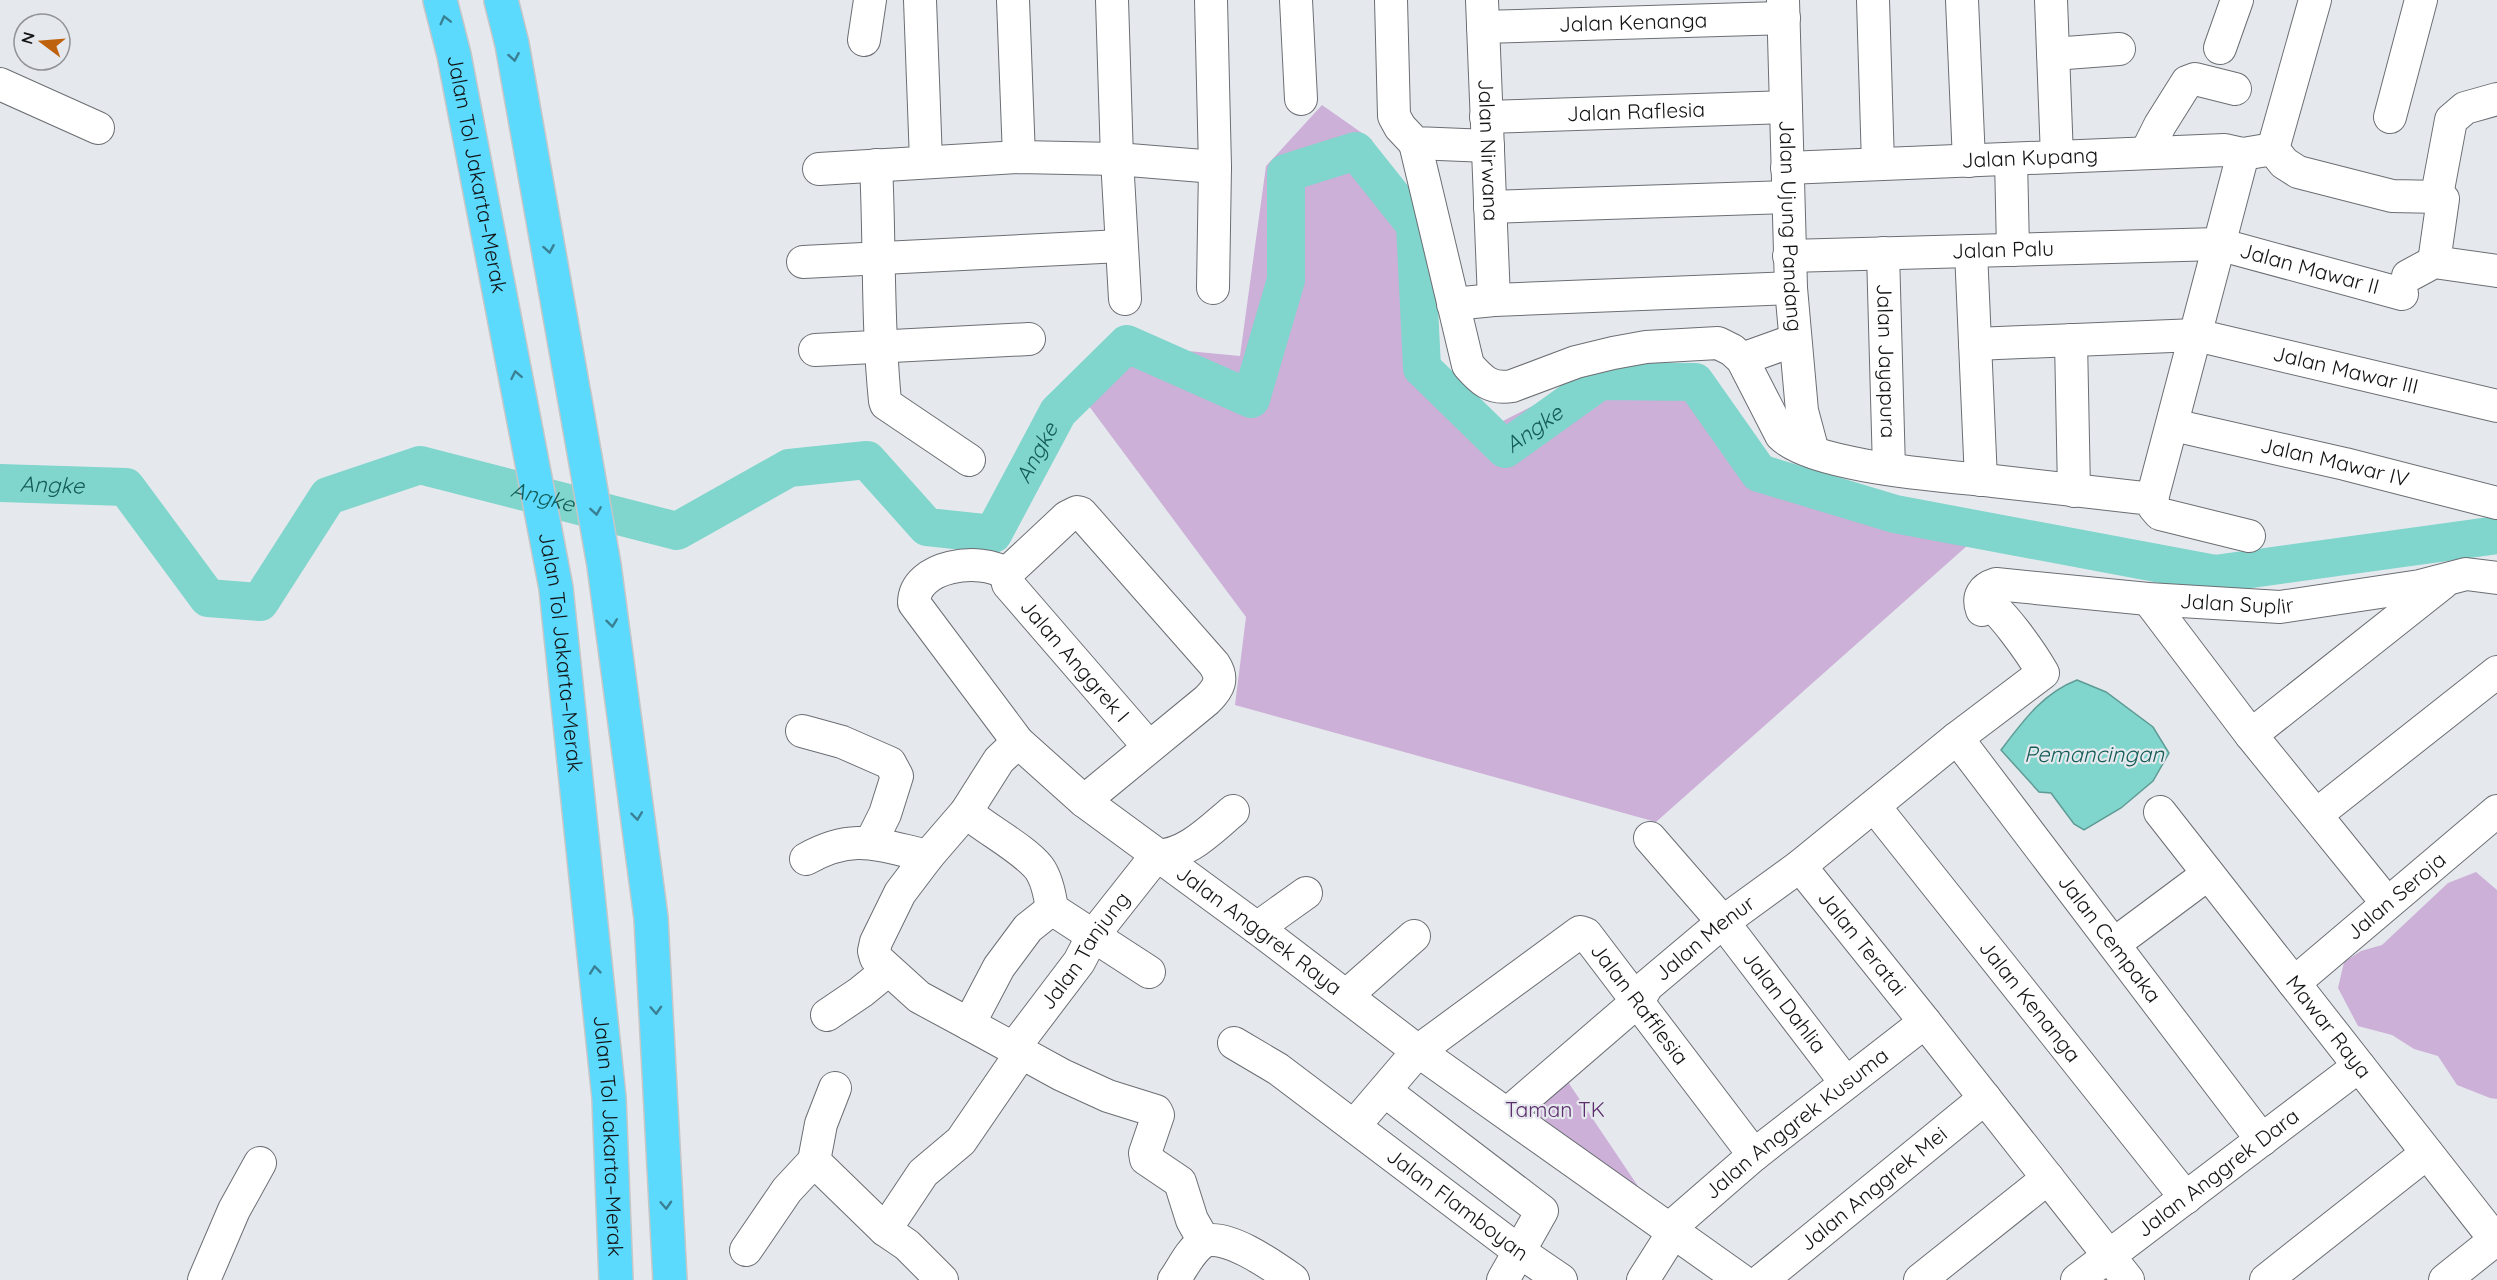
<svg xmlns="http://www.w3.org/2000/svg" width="2497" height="1280" font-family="Quicksand,sans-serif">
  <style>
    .green { fill: #ccb0d7 }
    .water { fill: #80d5cc; stroke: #5f9b95; stroke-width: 1.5 }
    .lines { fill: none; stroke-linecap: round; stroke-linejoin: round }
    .river { stroke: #80d5cc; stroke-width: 38 }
    .minor-casing { stroke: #6b6e73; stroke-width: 34 }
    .highway-casing { stroke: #c6c6c7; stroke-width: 36 }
    .minor { stroke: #fff; stroke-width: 32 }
    .highway { stroke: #5bdafe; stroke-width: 33 }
    .oneway { stroke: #3a8095 }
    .labels { text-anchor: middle; stroke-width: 4.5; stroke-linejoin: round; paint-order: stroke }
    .street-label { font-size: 21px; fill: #121314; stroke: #e5e9ee }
    .park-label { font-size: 21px; fill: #5c2d6c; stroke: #e5e9ee }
    .water-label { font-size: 22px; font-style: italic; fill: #145c57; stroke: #e5e9ee }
  </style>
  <rect width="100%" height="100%" fill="#e5e9ee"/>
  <!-- green -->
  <g class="green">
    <polygon points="1322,105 1372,140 1410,272 1425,376 1489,428 1626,359 1692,393 1744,478 1986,529 1656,822 1235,705 1246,617 1077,390 1115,344 1240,356 1266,166"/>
    <polygon points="2476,872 2497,890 2497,1099 2490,1098 2457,1085 2438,1056 2414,1049 2392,1035 2358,1026 2338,988 2344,962 2361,951 2382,945 2448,883"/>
    <polygon points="1560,1070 1662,1222 1512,1111"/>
  </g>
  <!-- water -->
  <path class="water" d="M2077 680 2106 692 2153 727 2169 753 2153 781 2121 808 2084 830 2074 824 2051 793 2039 792 2001 750C2023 721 2043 693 2077 680Z"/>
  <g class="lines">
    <!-- river -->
    <path class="river" id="s1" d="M0 483 126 487 208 598 260 602 328 496 420 465 677 531 789 468 867 460 927 527 993 534 1058 412 1127 344 1251 399 1286 280V173L1356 151 1415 225 1422 368 1505 449 1600 381 1695 382 1759 473 1895 514 2215 574 2497 535"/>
    <defs>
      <g id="minor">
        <polyline points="920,0 926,161"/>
        <polyline points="1013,0 1019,157"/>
        <polyline points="1112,0 1117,159 1125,299"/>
        <polyline points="1211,0 1215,167 1213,288"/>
        <polyline points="1296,0 1301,99"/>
        <polyline points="1391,0 1394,116 1400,127 1415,143 1488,146"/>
        <path id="s2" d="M1482 0 1494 300"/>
        <path id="s3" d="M1783 0 1791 288 1802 411 1813 452"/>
        <polyline points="1873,0 1878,164"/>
        <polyline points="1962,0 1969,161"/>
        <polyline points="2051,0 2057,157"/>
        <path id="s4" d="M1483 27 1784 18"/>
        <polyline points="864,40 870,0"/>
        <polyline points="2220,48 2237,0"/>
        <polyline points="2053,54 2119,49"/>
        <polyline points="0,84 98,128"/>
        <path id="s5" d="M1486 117 1786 107"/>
        <polyline points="2390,117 2421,0"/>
        <path d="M1415 143 1468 365C1481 380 1491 390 1512 386L1576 362 1613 353 1646 347 1718 343 1732 350 1742 359 1781 435C1811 467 1947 476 1993 481 2046 487 2099 493 2152 499L2154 507 2160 514 2249 536"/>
        <polyline points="2273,149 2284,163 2298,172 2392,196 2441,197 2443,199 2434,262"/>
        <polyline points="2273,149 2315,0"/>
        <polyline points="2146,153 2160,125 2187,82 2195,79 2235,89"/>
        <polyline points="2011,159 2013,250"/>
        <path d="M876 165C880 244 877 323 885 401L886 404 969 460"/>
        <path id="s6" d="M1787 168 2225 150 2243 154 2273 149"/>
        <polyline points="819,169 1019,157 1117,159 1215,167"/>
        <polyline points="2437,195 2451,120 2465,108 2497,99"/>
        <polyline points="1490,207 1788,197"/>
        <polyline points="1971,251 1981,480"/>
        <path id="s7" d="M1883 253 1889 469"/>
        <path id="s8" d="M1789 256 2218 244 2402 294"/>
        <polyline points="803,262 1121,246"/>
        <polyline points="2408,276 2434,262 2497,271"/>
        <polyline points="1453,304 1494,300 1791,288"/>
        <polyline points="2071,340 2074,491"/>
        <path id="s9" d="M1975 344 2196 335 2497 406"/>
        <polyline points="815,350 1029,339"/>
        <polyline points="1742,359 1795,340"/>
        <path id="s10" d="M2173 425 2345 464 2497 503"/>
        <polyline points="2152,499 2243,154"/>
        <path id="s11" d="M1006 574C981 556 914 565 914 603L1018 742 1084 801 1257 928 1418 1051 1741 1280"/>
        <path d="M1006 574 1067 517 1077 512 1081 513 1214 664C1224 679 1219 688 1207 700L1084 801"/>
        <path id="s12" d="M1006 574 1008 584 1149 747"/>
        <polyline points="2148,599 2251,735 2387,903"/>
        <path id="s13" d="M1982 610C1977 596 1983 588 1996 584L2148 599 2280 607 2420 586 2466 574 2497 578"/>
        <polyline points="802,731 842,742 890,763 897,776 885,814 871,842"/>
        <polyline points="2251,735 2443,583"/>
        <path id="s14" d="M1957 738 2262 1140"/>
        <polyline points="1018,742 999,760 966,812 928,856 900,893 876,942 874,951 876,958 919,997 969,1024 1062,1075 1108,1096 1156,1111 1158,1115 1145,1153 1146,1159 1180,1182 1192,1220 1204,1241"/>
        <path id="s15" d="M1874 806 2186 1198"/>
        <path d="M966 812C986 829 1024 849 1039 868 1047 879 1050 895 1052 909L1149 972"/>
        <path id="s16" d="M2160 812 2497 1242"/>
        <polyline points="2316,815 2497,672"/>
        <path id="s17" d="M1650 838 1723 922 1846 1083"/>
        <path d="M806 859C854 832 878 845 928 856"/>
        <path id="s18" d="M1800 866 1925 1022 2128 1280"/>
        <polyline points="1257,928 1306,893"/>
        <polyline points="2114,944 2208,874"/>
        <path id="s19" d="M2294 983 2497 811"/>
        <polyline points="1347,995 1414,936"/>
        <polyline points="827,1015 861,992 888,970"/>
        <polyline points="969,1024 999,967 1028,928 1052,909"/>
        <path id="s20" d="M1234 1043 1278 1069 1520 1252 1561 1280"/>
        <path id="s21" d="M1013 1049 1079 962 1092 937 1156 856C1187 855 1210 830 1233 811"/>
        <polyline points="1385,1091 1542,1211 1503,1280"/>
        <path id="s22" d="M1508 1113 1639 1000 1647 986 1723 922 1800 866 1957 738 2043 673C2032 654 2000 607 1981 598"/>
        <path id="s23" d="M1354 1126 1418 1051 1580 932 1586 934 1754 1155"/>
        <polyline points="814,1161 885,1230 907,1245 942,1280"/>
        <path id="s24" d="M1670 1228 1754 1155 1925 1022"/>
        <polyline points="885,1230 923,1173 961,1141 1015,1062 1013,1049"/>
        <polyline points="746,1250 787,1190 814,1161 821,1124 835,1088"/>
        <polyline points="204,1280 234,1210 260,1163"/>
        <path d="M1174 1280C1182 1269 1190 1251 1202 1243 1222 1229 1276 1268 1293 1280"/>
        <polyline points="1643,1280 1674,1231"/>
        <path id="s25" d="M1762 1280 1985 1098"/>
        <polyline points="1920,1280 2048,1178"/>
        <path id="s26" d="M2077 1280 2359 1066"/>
        <polyline points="2266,1280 2427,1153"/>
        <polyline points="2445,1280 2495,1240"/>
      </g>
      <g id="highway">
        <path id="s27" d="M440 0 454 55 556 588 609 1098 616 1280"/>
        <polyline points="501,0 512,44 604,565 651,918 670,1280"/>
      </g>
    </defs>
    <!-- minor casing -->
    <use href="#minor" class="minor-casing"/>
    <!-- highway casing -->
    <use href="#highway" class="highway-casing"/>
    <!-- minor -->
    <use href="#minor" class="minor"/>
    <!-- highway -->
    <use href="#highway" class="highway"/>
  </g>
  <!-- one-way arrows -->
  <defs><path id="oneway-chevron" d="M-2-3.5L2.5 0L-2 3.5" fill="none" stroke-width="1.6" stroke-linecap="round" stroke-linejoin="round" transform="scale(1.5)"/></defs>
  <g class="oneway">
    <use href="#oneway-chevron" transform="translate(445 20) rotate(-104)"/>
    <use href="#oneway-chevron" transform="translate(514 57) rotate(80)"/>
    <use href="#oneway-chevron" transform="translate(549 249) rotate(80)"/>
    <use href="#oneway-chevron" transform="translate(516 375) rotate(-101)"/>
    <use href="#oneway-chevron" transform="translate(596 511) rotate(81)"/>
    <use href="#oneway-chevron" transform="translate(612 623) rotate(83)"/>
    <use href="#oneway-chevron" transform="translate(637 816) rotate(83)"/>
    <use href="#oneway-chevron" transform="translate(595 970) rotate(-96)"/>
    <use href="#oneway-chevron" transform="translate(656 1010) rotate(87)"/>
    <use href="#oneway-chevron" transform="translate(666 1205) rotate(87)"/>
  </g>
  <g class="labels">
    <!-- street labels -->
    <g class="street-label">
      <text dy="7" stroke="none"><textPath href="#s4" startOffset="150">Jalan Kenanga</textPath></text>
      <text dy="7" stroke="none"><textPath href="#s5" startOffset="150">Jalan Raflesia</textPath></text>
      <text dy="7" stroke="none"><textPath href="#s2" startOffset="150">Jalan Nirwana</textPath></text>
      <text dy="7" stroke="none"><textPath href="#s6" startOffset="243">Jalan Kupang</textPath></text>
      <text dy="7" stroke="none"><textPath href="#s27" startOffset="178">Jalan Tol Jakarta–Merak</textPath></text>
      <text dy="7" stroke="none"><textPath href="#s3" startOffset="226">Jalan Ujung Pandang</textPath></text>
      <text dy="7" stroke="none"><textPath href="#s8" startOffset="214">Jalan Palu</textPath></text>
      <text dy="7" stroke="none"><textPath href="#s8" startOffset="524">Jalan Mawar II</textPath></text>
      <text dy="7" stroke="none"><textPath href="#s7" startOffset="108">Jalan Jayapura</textPath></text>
      <text dy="7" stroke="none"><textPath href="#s9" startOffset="375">Jalan Mawar III</textPath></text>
      <text dy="7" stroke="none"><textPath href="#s10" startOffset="166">Jalan Mawar IV</textPath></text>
      <text dy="7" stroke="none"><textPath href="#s13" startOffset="276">Jalan Suplir</textPath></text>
      <text dy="7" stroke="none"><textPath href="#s27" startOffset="664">Jalan Tol Jakarta–Merak</textPath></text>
      <text dy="7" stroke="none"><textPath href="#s12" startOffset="112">Jalan Anggrek I</textPath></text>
      <text dy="7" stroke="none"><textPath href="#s19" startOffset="134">Jalan Seroja</textPath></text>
      <text dy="7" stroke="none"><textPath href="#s11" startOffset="592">Jalan Anggrek Raya</textPath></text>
      <text dy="7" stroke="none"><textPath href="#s22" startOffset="264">Jalan Menur</textPath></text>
      <text dy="7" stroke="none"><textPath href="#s14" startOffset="252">Jalan Cempaka</textPath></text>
      <text dy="7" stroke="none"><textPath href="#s18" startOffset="99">Jalan Teratai</textPath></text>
      <text dy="7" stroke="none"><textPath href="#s21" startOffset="122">Jalan Tanjung</textPath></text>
      <text dy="7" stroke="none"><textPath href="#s17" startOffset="212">Jalan Dahlia</textPath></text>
      <text dy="7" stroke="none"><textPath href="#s15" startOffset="250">Jalan Kenanga</textPath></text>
      <text dy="7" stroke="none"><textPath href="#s23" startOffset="394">Jalan Rafflesia</textPath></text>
      <text dy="7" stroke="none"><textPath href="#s16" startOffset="273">Mawar Raya</textPath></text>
      <text dy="7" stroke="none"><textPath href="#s24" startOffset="164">Jalan Anggrek Kusuma</textPath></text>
      <text dy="7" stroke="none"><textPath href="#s27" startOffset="1150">Jalan Tol Jakarta–Merak</textPath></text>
      <text dy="7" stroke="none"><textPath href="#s26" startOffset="177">Jalan Anggrek Dara</textPath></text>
      <text dy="7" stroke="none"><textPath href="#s25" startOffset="144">Jalan Anggrek Mei</textPath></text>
      <text dy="7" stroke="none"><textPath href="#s20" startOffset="276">Jalan Flamboyan</textPath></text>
    </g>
    <!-- park labels -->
    <g class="park-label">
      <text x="1555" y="1117">Taman TK</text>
    </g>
    <!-- water labels -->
    <g class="water-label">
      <text dy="8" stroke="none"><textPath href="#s1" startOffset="2232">Angke</textPath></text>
      <text dy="8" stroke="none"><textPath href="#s1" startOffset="1260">Angke</textPath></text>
      <text dy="8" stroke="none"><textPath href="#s1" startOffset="52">Angke</textPath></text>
      <text dy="8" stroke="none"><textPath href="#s1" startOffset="666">Angke</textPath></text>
      <text x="2094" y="762">Pemancingan</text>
    </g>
  </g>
  <!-- north arrow -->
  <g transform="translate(42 42) rotate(286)"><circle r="28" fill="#e5e9ee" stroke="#919397" stroke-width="1.5"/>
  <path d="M0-4.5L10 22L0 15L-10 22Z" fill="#be620e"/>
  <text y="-9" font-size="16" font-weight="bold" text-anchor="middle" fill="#121314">N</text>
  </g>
</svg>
